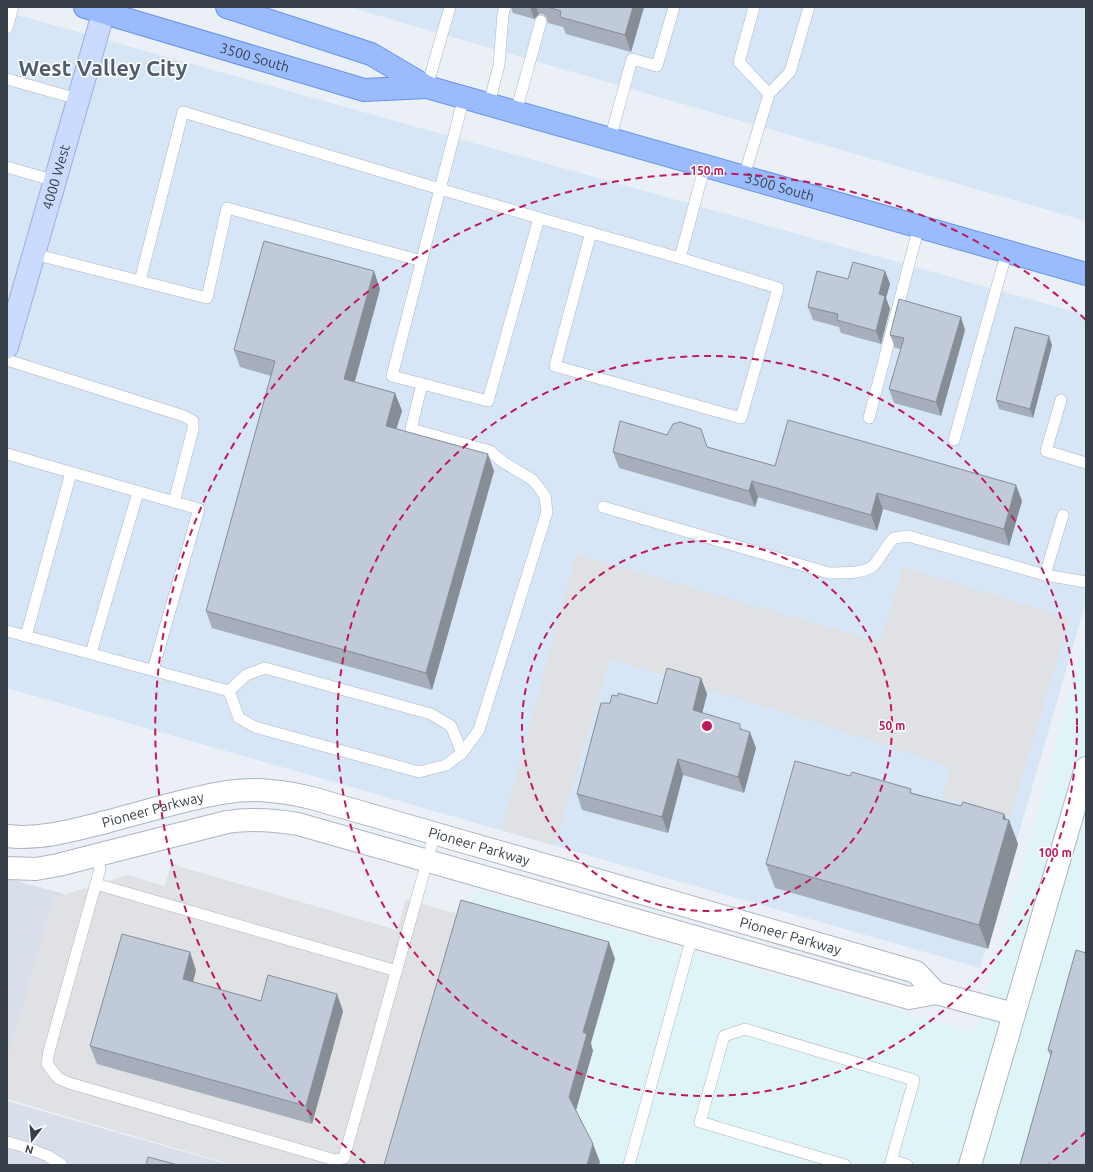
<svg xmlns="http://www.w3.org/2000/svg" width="1093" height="1172" font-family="Ubuntu,sans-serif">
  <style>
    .residential { fill: #d9dfea }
    .commercial { fill: #d6e6f7 }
    .medical { fill: #dff4f6 }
    .parking { fill: #dfe1e4 }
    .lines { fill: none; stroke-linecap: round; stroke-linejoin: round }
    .lane-casing { stroke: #adb5c2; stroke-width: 12 }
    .street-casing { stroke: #adb5c2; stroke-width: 24 }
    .secondary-casing { stroke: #9cafd9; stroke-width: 24 }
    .primary-casing { stroke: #6793e7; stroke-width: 24 }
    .lane { stroke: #fff; stroke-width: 11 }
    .street { stroke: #fff; stroke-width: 22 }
    .secondary { stroke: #cbdaff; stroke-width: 22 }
    .primary { stroke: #9abcff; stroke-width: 22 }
    .wall { fill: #a5aeba }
    .shaded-wall { fill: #868d97 }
    .building { fill: #c0cad8; stroke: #868d97 }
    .ring { fill: none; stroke: #c2185b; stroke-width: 2; stroke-dasharray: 7 5 }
    .labels { text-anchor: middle; stroke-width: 3; stroke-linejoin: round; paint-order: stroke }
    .street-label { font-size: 14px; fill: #38404a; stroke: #fff }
    .town-label { font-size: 22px; font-weight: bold; fill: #4f5d6d; stroke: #fff }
    .centre { fill: #c2185b; stroke: #fff; stroke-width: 2 }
    .ring-label { font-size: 12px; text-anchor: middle; font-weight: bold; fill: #c2185b; stroke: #fff; stroke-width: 3; stroke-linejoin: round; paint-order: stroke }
  </style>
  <rect width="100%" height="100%" fill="#ebeff6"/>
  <!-- residential -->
  <g class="residential">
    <polygon points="7,878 64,894 7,1092"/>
    <polygon points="7,1101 230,1165 7,1165"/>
  </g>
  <!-- commercial -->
  <g class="commercial">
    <polygon points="349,7 1086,7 1086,221"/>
    <polygon points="7,12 1086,315 1086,601 980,968 7,688"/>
  </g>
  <!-- medical -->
  <polygon class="medical" points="1086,637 1086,1165 394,1165 475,890 976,1033"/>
  <!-- parking -->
  <g class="parking">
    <polygon points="576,554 880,642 903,567 1070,618 1010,818 942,798 951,767 804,719 610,659 555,845 501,830"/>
    <polygon points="171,864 397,930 406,899 461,915 388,1165 233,1165 7,1099 7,1060 54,898 127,875 165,886"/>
  </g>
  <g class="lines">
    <defs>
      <g id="lane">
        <polyline points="754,7 739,62 769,94"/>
        <polyline points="7,28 13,7"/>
        <polyline points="7,79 78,99"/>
        <polyline points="427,87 450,7"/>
        <polyline points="489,104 499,65 503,14 505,7"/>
        <polyline points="516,112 541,21"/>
        <polyline points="610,139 632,59 657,66 674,7"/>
        <polyline points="7,167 55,181"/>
        <polyline points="744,176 769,94 790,72 809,7"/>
        <polygon points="440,189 539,218 488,401 392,376"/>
        <polyline points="539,218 680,258 705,165"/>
        <polyline points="591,232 555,366 741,418 778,288 680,258"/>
        <polyline points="34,254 140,281 183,112 440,189 464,97"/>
        <polyline points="140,281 207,298 227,208 422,261"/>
        <polyline points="7,360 184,416 193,421 193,429 174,502"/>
        <polyline points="422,384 411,429 490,451 503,462 533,480 545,496 547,512 479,730 462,753"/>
        <polyline points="1061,400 1046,451 1086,463"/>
        <polyline points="869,418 919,226"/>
        <polyline points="954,440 1007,251"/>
        <polyline points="7,454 199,509 153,670"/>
        <path d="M603 507 829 573C841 573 868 574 875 564 882 555 886 546 894 538L908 536 1045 575 1086 582"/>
        <polyline points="1045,575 1063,515"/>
        <polyline points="7,631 229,691"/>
        <polyline points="26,636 71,473"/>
        <polyline points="91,653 138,492"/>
        <polygon points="265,668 431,714 451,726 462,753 446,765 419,772 255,727 239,718 229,691 246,675"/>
        <polyline points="96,855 100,869 49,1051 47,1064 58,1078 69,1083 335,1160 344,1158 435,833"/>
        <polyline points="96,884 397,971"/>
        <polyline points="7,1142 25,1147 48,1156 62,1165"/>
        <polyline points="892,1160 907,1165"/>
        <polyline points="629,1165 692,937"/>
        <polyline points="845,1165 700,1122 724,1036 745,1029 914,1080 890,1165"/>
      </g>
      <g id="street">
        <path id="s1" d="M7 836C40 840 74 830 106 822 127 816 147 811 168 805 201 797 236 787 270 791 285 792 300 795 315 799L916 972 936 993"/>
        <path d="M7 868 36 869 58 865 227 822C251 818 274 820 298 824L909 998 936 993 1014 1014"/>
        <polyline points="970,1165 1086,768"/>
      </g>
      <g id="secondary">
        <path id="s2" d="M7 347 105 7"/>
      </g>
      <g id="primary">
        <path id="s3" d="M85 7 364 90 427 87"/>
        <path id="s4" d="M227 7 371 54 427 87 1086 274"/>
      </g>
    </defs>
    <!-- lane casing -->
    <use href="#lane" class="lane-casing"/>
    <!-- street casing -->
    <use href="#street" class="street-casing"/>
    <!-- secondary casing -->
    <use href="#secondary" class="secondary-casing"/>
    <!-- primary casing -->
    <use href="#primary" class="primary-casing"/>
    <!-- lane -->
    <use href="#lane" class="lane"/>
    <!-- street -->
    <use href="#street" class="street"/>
    <!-- secondary -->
    <use href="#secondary" class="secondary"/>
    <!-- primary -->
    <use href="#primary" class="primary"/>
  </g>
  <!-- wall -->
  <g class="wall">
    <polygon points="511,7 644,7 631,52 566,34 563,27 548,23 546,17 543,14 539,14 534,19 513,13"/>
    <polygon points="885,271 890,284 886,298 890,309 881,344 841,333 839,327 813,320 808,307 848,279"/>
    <polygon points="380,289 354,382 395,393 402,411 396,429 494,471 432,690 212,628 206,611 271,376 240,367 234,350"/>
    <polygon points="965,330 941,416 894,403 889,389 901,349 895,348 890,335"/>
    <polygon points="1052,345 1033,418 999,409 996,400"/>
    <polygon points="708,447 775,466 1016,485 1022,501 1009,546 883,509 877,531 758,497 755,507 619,468 613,452"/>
    <polygon points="701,678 707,694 702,713 742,729 756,748 744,793 683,775 668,833 582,810 577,794 610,703 618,696 657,704"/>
    <polygon points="850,776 961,806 1004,814 1006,819 1009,820 1018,844 988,949 775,888 766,864"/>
    <polygon points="1086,953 1051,1058 1048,1050"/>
    <polygon points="196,970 193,982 261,1001 343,1011 312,1124 97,1064 90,1046"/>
  </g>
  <!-- shaded-wall -->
  <g class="shaded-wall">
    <polygon points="530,7 536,7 539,14 534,19"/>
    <polygon points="633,7 644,7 631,52 625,35"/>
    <polygon points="374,271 380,289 351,396 344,379"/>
    <polygon points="885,271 890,284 886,298 890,309 881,344 876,331 879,294"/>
    <polygon points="961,317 965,330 941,416 936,402"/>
    <polygon points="1049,336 1052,345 1033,418 1030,409"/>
    <polygon points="395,393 402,411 392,443 386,426"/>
    <polygon points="488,454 494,471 432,690 426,673"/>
    <polygon points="752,481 758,497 755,507 749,491"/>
    <polygon points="1016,485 1022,501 1009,546 1004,529"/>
    <polygon points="877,493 883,509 877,531 871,515"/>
    <polygon points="701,678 707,694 699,726 693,710"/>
    <polygon points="750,732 756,748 744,793 738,777"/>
    <polygon points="678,759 683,775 668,833 662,817"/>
    <polygon points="1004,814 1008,825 1009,820 1018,844 988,949 979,925"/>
    <polygon points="609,942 615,959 591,1043 593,1051 575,1114 569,1097 583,1032"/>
    <polygon points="190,952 196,970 189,997 183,979"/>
    <polygon points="337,994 343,1011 312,1124 306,1106"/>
    <polygon points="593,1144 600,1162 599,1165 587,1165"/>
  </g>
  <!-- building -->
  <g class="building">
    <polygon points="547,7 633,7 625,35 560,17 561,11"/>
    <polygon points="264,241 374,271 344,379 395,393 386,426 488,454 426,673 206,611 275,361 234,350"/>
    <polygon points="853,262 885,271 879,294 885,296 876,331 837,320 838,314 808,307 817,271 848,279"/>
    <polygon points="899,299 961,317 936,402 889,389 904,338 890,335"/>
    <polygon points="1015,327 1049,336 1030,409 996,400"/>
    <polygon points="788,420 1016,485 1004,529 877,493 871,515 752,481 749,491 613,452 620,421 667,435 673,424 680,422 701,429 707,447 775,466"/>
    <polygon points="667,668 701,678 693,710 740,724 740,729 750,732 738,777 678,759 662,817 577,794 601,703 610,703 612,695 618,696 618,693 657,704"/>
    <polygon points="795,761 850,776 852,772 911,789 910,793 961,806 963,802 1004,814 1003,819 1009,820 979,925 766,864"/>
    <polygon points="461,900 609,942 583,1032 587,1034 569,1097 593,1144 587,1165 384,1165"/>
    <polygon points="122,934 190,952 183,979 261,1001 268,975 337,994 306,1106 90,1046"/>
    <polygon points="1076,950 1086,953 1086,1165 1020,1165 1052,1051 1048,1050"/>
    <polygon points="148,1157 178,1165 146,1165"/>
  </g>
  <!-- distance rings -->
  <g class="ring">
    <circle cx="707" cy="726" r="185"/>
    <circle cx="707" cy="726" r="370"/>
    <path d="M1086 1132A555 555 0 0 1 1049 1163M365 1163A555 555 0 1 1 1086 320"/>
  </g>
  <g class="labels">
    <!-- street labels -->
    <g class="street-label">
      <text dy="5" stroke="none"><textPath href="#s3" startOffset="177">3500 South</textPath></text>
      <text dy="5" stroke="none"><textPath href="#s2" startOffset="177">4000 West</textPath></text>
      <text dy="5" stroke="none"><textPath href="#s4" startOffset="583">3500 South</textPath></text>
      <text dy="5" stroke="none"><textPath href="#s1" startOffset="149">Pioneer Parkway</textPath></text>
      <text dy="5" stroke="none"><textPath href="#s1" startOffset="485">Pioneer Parkway</textPath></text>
      <text dy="5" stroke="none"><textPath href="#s1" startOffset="809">Pioneer Parkway</textPath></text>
    </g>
    <!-- town labels -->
    <g class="town-label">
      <text x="103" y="76">West Valley City</text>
    </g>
  </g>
  <circle cx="707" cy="726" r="6" class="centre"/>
  <g class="ring-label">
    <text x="707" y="175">150 m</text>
    <text x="892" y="730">50 m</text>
    <text x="1055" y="857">100 m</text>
  </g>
  <!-- border -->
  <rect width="1093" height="1172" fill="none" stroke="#38404a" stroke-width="16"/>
  <!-- north arrow -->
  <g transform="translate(32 1140) rotate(196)" stroke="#ffffff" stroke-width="3" paint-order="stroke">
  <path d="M0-3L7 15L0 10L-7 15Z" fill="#38404a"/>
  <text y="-6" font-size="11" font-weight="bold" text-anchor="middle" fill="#38404a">N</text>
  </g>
</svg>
